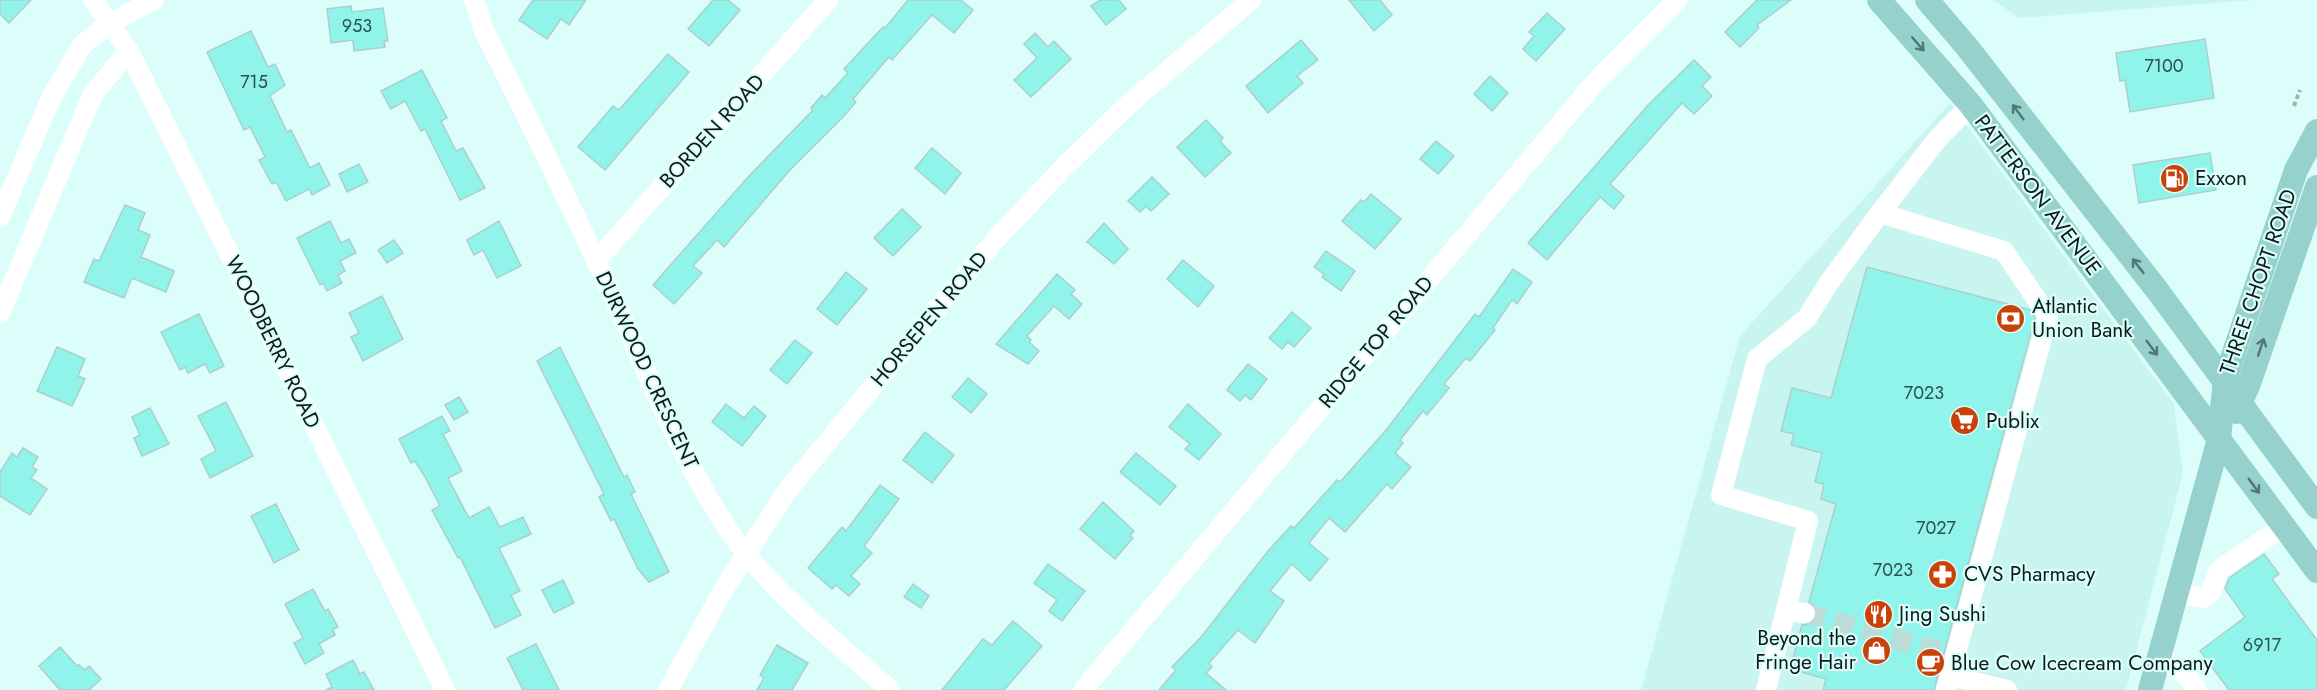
<svg xmlns="http://www.w3.org/2000/svg" width="2317" height="690" font-family="Jost,sans-serif">
  <style>
    .built { fill: #c8f5f0 }
    .building { fill: #90f4eb; stroke: #adcfcb; stroke-width: 1.5 }
    .lines { fill: none; stroke-linecap: round; stroke-linejoin: round }
    .minor-tunnel { stroke: #bcdcd8; stroke-width: 20; stroke-dasharray: 20 10; stroke-linecap: butt }
    .path { stroke: #9ab7b3; stroke-width: 4; stroke-dasharray: 4.5 3; stroke-linecap: butt }
    .minor { stroke: #fff; stroke-width: 20 }
    .major { stroke: #97d1cd; stroke-width: 24 }
    .oneway { stroke: #527674 }
    .labels { text-anchor: middle; stroke-width: 4.5; stroke-linejoin: round; paint-order: stroke }
    .number-label { font-size: 18px; fill: #2e514e }
    .street-label { font-size: 21px; fill: #0e1b1a; stroke: #dbfefa }
    .poi-label { font-size: 21px; fill: #0e1b1a; stroke: #dbfefa; text-anchor: start }
  </style>
  <rect width="100%" height="100%" fill="#dbfefa"/>
  <!-- built -->
  <g class="built">
    <polygon points="1993,0 2254,0 2019,18"/>
    <polygon points="1950,103 2174,404 2183,473 2126,690 1641,690 1740,336"/>
  </g>
  <!-- building -->
  <g class="building">
    <polygon points="0,0 31,0 9,23 0,14"/>
    <polygon points="533,0 586,0 569,25 561,19 547,39 519,20"/>
    <polygon points="713,0 728,0 740,10 709,46 688,29"/>
    <polygon points="908,0 961,0 973,10 954,33 932,15 892,60 889,57 853,99 856,102 844,116 790,170 724,247 717,240 693,266 702,273 674,304 653,285 748,177 813,110 811,108 822,95 825,98 848,73 844,69 883,27 885,28"/>
    <polygon points="1100,0 1119,0 1126,9 1106,25 1091,6"/>
    <polygon points="1349,0 1380,0 1392,15 1374,31"/>
    <polygon points="1757,0 1791,0 1757,25 1759,28 1740,47 1725,32"/>
    <polygon points="351,6 352,12 383,8 388,41 384,41 385,47 354,51 353,40 331,43 327,9"/>
    <polygon points="1547,13 1565,29 1536,61 1523,49 1534,36 1529,32"/>
    <polygon points="251,31 268,67 275,64 285,85 270,96 287,132 291,130 310,168 319,163 330,185 312,195 309,189 286,201 276,182 272,184 259,160 265,157 250,127 244,130 207,52"/>
    <polygon points="1035,33 1048,47 1054,41 1071,59 1031,97 1014,80 1037,58 1024,44"/>
    <polygon points="2205,39 2214,98 2130,112 2125,80 2120,81 2116,53"/>
    <polygon points="1301,40 1318,60 1297,76 1303,83 1268,113 1246,86"/>
    <polygon points="668,54 689,72 605,170 578,147 613,106 619,110"/>
    <polygon points="1694,60 1711,77 1702,86 1712,96 1694,114 1682,103 1610,184 1624,196 1614,209 1600,197 1547,260 1528,243 1649,104"/>
    <polygon points="422,70 447,118 441,121 456,151 463,148 485,188 460,200 425,129 421,131 405,101 391,109 381,91"/>
    <polygon points="1490,76 1508,93 1492,111 1474,94"/>
    <polygon points="1206,120 1223,138 1220,141 1231,153 1205,177 1177,147"/>
    <polygon points="1436,141 1454,156 1438,174 1420,159"/>
    <polygon points="932,148 961,173 945,194 915,168"/>
    <polygon points="2210,153 2216,190 2139,203 2133,165"/>
    <polygon points="359,164 368,182 347,192 339,174"/>
    <polygon points="1152,177 1169,194 1151,211 1146,206 1140,212 1128,201"/>
    <polygon points="1371,194 1401,219 1375,249 1342,221 1361,200 1364,202"/>
    <polygon points="125,205 145,213 138,230 150,235 141,257 174,271 166,292 132,278 124,298 84,282 94,259 99,261"/>
    <polygon points="902,209 921,227 893,256 874,238"/>
    <polygon points="330,221 341,243 349,239 356,253 340,261 345,271 338,275 342,283 327,291 323,283 320,285 297,238"/>
    <polygon points="499,221 521,266 497,278 483,250 474,255 467,240"/>
    <polygon points="1104,223 1128,249 1114,264 1087,242"/>
    <polygon points="394,240 403,253 387,263 378,250"/>
    <polygon points="1326,251 1355,271 1341,291 1322,277 1324,274 1314,267"/>
    <polygon points="1183,260 1214,286 1198,307 1167,279"/>
    <polygon points="1867,267 2030,310 2035,318 1934,690 1823,690 1826,679 1790,669 1802,625 1810,624 1817,615 1816,608 1809,602 1836,504 1821,499 1824,484 1815,482 1822,453 1791,445 1794,434 1781,431 1792,388 1831,398"/>
    <polygon points="1513,269 1532,282 1517,304 1512,300 1493,328 1495,330 1470,361 1466,358 1444,384 1449,388 1427,415 1423,411 1400,440 1403,443 1395,453 1411,467 1392,489 1387,484 1345,532 1329,518 1309,543 1328,559 1310,581 1292,564 1270,591 1284,601 1255,643 1238,630 1209,663 1212,667 1206,673 1226,690 1159,690 1176,670 1172,667 1202,636 1268,551 1291,526 1294,528 1337,480 1340,482 1387,429 1475,314 1479,317"/>
    <polygon points="846,272 867,289 837,325 817,309"/>
    <polygon points="1057,274 1075,290 1071,294 1082,304 1069,319 1054,306 1027,336 1031,340 1029,342 1039,351 1028,364 996,344"/>
    <polygon points="382,296 403,339 363,361 351,337 359,333 349,313"/>
    <polygon points="1292,312 1311,328 1294,347 1288,342 1282,349 1269,338"/>
    <polygon points="199,314 224,366 210,373 205,364 188,373 185,367 180,370 161,332"/>
    <polygon points="795,340 812,353 787,384 770,370"/>
    <polygon points="57,347 85,359 78,376 85,379 72,406 37,391"/>
    <polygon points="560,347 624,477 627,475 635,492 631,494 669,572 649,582 638,569 614,519 611,521 599,497 604,494 537,361"/>
    <polygon points="1248,364 1267,379 1251,400 1245,395 1240,401 1227,390"/>
    <polygon points="968,378 987,394 971,413 952,397"/>
    <polygon points="459,397 468,412 454,420 445,405"/>
    <polygon points="226,402 253,456 210,478 201,459 216,451 198,416"/>
    <polygon points="726,404 744,418 754,406 766,416 742,446 712,422"/>
    <polygon points="1188,404 1221,434 1199,460 1185,449 1190,444 1169,427"/>
    <polygon points="150,408 169,444 142,456 134,438 140,435 132,417"/>
    <polygon points="442,416 450,431 443,434 462,471 448,478 469,518 489,507 500,527 523,517 531,534 499,548 520,591 511,595 521,615 495,628 460,557 458,558 432,510 440,506 425,477 415,461 411,463 399,439"/>
    <polygon points="925,432 954,455 932,483 903,460"/>
    <polygon points="23,448 38,457 32,467 37,470 31,478 47,489 30,515 0,496 0,472 12,453 17,457"/>
    <polygon points="1136,453 1176,486 1160,505 1120,472"/>
    <polygon points="880,485 899,499 864,546 872,553 851,576 860,584 849,596 836,585 832,589 808,568 842,527 846,531"/>
    <polygon points="1103,502 1134,531 1130,536 1133,538 1115,559 1080,529"/>
    <polygon points="276,504 299,550 274,563 251,516"/>
    <polygon points="2264,554 2279,574 2272,579 2317,640 2317,690 2229,690 2200,651 2245,617 2225,589 2229,578"/>
    <polygon points="1048,564 1085,591 1062,621 1049,611 1057,600 1034,583"/>
    <polygon points="563,580 574,603 554,613 542,590"/>
    <polygon points="913,584 929,596 921,608 904,597"/>
    <polygon points="313,589 325,611 328,609 338,627 333,629 335,635 319,644 324,653 305,664 294,643 303,638 285,604"/>
    <polygon points="1013,621 1042,646 1004,690 942,690 983,639 992,645"/>
    <polygon points="536,644 559,690 523,690 507,658"/>
    <polygon points="777,645 808,663 792,690 757,690 764,678 760,675"/>
    <polygon points="60,647 77,666 79,665 85,670 89,666 101,679 89,690 60,690 39,666"/>
    <polygon points="353,660 360,674 364,672 374,690 326,690 332,687 326,674"/>
  </g>
  <g class="lines">
    <!-- minor-tunnel -->
    <polyline class="minor-tunnel" points="1805,613 1946,653"/>
    <!-- path -->
    <polyline class="path" points="2294,106 2300,90"/>
    <!-- minor -->
    <g class="minor">
      <polyline points="93,0 129,51 445,690"/>
      <path d="M474 0 484 31C530 122 576 215 618 308 652 383 683 462 729 531 771 593 835 640 890 690"/>
      <polyline points="1880,213 2004,251 2048,316 1946,690"/>
      <polyline points="0,217 51,98 82,45 110,23 154,0"/>
      <polyline points="596,261 828,0"/>
      <polyline points="0,313 93,94 129,51"/>
      <polyline points="2177,593 2203,598 2210,594 2219,570 2284,526"/>
      <polyline points="1786,611 1805,613"/>
      <polyline points="2159,656 2188,677 2197,690"/>
      <polyline points="1950,676 2007,690"/>
      <polyline points="668,690 725,587 787,491 945,299 998,237 1064,167 1131,102 1251,0"/>
      <polyline points="1083,690 1598,79 1677,0"/>
      <polyline points="1766,690 1808,521 1721,495 1757,359 1807,318 1828,284 1880,213 1939,137 1971,105"/>
    </g>
    <!-- major -->
    <g class="major">
      <polyline points="1879,0 1971,105 2317,571"/>
      <polyline points="1927,0 1967,47 2157,290 2317,507"/>
      <polyline points="2236,412 2248,386 2317,187"/>
      <polyline points="2150,690 2219,439 2225,379 2296,170 2317,131"/>
    </g>
  </g>
  <!-- one-way arrows -->
  <defs><path id="oneway-shaft" d="M-6 0H5M1.5-3L5.5 0L1.5 3" fill="none" stroke-width="1.6" stroke-linecap="round" stroke-linejoin="round" transform="scale(1.5)"/></defs>
  <g class="oneway">
    <use href="#oneway-shaft" transform="translate(1918 44) rotate(49)"/>
    <use href="#oneway-shaft" transform="translate(2018 112) rotate(-127)"/>
    <use href="#oneway-shaft" transform="translate(2138 266) rotate(-128)"/>
    <use href="#oneway-shaft" transform="translate(2261 347) rotate(-71)"/>
    <use href="#oneway-shaft" transform="translate(2152 348) rotate(53)"/>
    <use href="#oneway-shaft" transform="translate(2254 486) rotate(54)"/>
  </g>
  <!-- icons -->
  <defs>
    <symbol id="fuel-disc" viewBox="-11 -11 22 22"><circle r="9.5" fill="#c94209" stroke="#dbfefa"/><path d="M-5.5-6h7V0h2V4h1.3V-2.5L3-4.5l.8-.8L6-3V5H2.5V1h-1V6h-7ZM-4.2-4.7v3.2H.2V-4.7Z" fill="#fff"/></symbol>
    <symbol id="bank-disc" viewBox="-11 -11 22 22"><circle r="9.5" fill="#c94209" stroke="#dbfefa"/><path d="M-6-4H6V4H-6ZM0-2.3a2.3 2.3 0 1 0 0 4.6a2.3 2.3 0 1 0 0-4.6Z" fill="#fff"/></symbol>
    <symbol id="supermarket-disc" viewBox="-11 -11 22 22"><circle r="9.5" fill="#c94209" stroke="#dbfefa"/><path d="M-6-5.5h2.5l.6 2H6L4.5 2H-2.5L-4.4-4H-6ZM-1.5 3.2a1.3 1.3 0 1 0 .1 0ZM3 3.2a1.3 1.3 0 1 0 .1 0Z" fill="#fff"/></symbol>
    <symbol id="pharmacy-disc" viewBox="-11 -11 22 22"><circle r="9.5" fill="#c94209" stroke="#dbfefa"/><path d="M-2-6h4v4h4v4h-4v4h-4v-4h-4v-4h4Z" fill="#fff"/></symbol>
    <symbol id="restaurant-disc" viewBox="-11 -11 22 22"><circle r="9.5" fill="#c94209" stroke="#dbfefa"/><path d="M-5-6h1v4h1v-4h1v4h1v-4h1v5L-1.5 .5V6h-2V.5L-5-1ZM5-6V6H3V1.5H1.5Q1.5-4 5-6Z" fill="#fff"/></symbol>
    <symbol id="shop-disc" viewBox="-11 -11 22 22"><circle r="9.5" fill="#c94209" stroke="#dbfefa"/><path d="M-5-2.5h2.3a2.7 3.5 0 0 1 5.4 0H5L5.5 6h-11ZM-1.5-2.5h3a1.5 2.3 0 0 0-3 0Z" fill="#fff"/></symbol>
    <symbol id="cafe-disc" viewBox="-11 -11 22 22"><circle r="9.5" fill="#c94209" stroke="#dbfefa"/><path d="M-5.5-4.5H6V0H3Q3 3.5 0 3.5H-2.5Q-5.5 3.5-5.5 0ZM3-3.2v2h1.7v-2ZM-6 4.5H4V6H-6Z" fill="#fff"/></symbol>
  </defs>
  <g fill-rule="evenodd">
    <use href="#fuel-disc" x="2158" y="162" width="33" height="33"/>
    <use href="#bank-disc" x="1994" y="302" width="33" height="33"/>
    <use href="#supermarket-disc" x="1948" y="404" width="33" height="33"/>
    <use href="#pharmacy-disc" x="1926" y="558" width="33" height="33"/>
    <use href="#restaurant-disc" x="1862" y="598" width="33" height="33"/>
    <use href="#shop-disc" x="1860" y="634" width="33" height="33"/>
    <use href="#cafe-disc" x="1914" y="646" width="33" height="33"/>
  </g>
  <g class="labels">
    <!-- number labels -->
    <g class="number-label">
      <text x="357" y="32">953</text>
      <text x="2164" y="72">7100</text>
      <text x="254" y="88">715</text>
      <text x="1924" y="399">7023</text>
      <text x="1936" y="534">7027</text>
      <text x="1893" y="576">7023</text>
      <text x="2262" y="651">6917</text>
    </g>
    <!-- street labels -->
    <g class="street-label">
      <text transform="translate(712 131) rotate(-48)" y="7">BORDEN ROAD</text>
      <text transform="translate(2038 195) rotate(53)" y="7">PATTERSON AVENUE</text>
      <text transform="translate(2258 282) rotate(-71)" y="7">THREE CHOPT ROAD</text>
      <text transform="translate(929 319) rotate(-50)" y="7">HORSEPEN ROAD</text>
      <text transform="translate(273 342) rotate(64)" y="7">WOODBERRY ROAD</text>
      <text transform="translate(1376 342) rotate(-50)" y="7">RIDGE TOP ROAD</text>
      <text transform="translate(647 370) rotate(65)" y="7">DURWOOD CRESCENT</text>
    </g>
    <!-- poi labels -->
    <g class="poi-label">
      <text x="2195" y="185">Exxon</text>
      <text x="2032" y="313">Atlantic<tspan x="2032" dy="24">Union Bank</tspan></text>
      <text x="1986" y="428">Publix</text>
      <text x="1964" y="581">CVS Pharmacy</text>
      <text x="1899" y="621">Jing Sushi</text>
      <text x="1856" y="645" text-anchor="end">Beyond the<tspan x="1856" dy="24">Fringe Hair</tspan></text>
      <text x="1951" y="670">Blue Cow Icecream Company</text>
    </g>
  </g>
</svg>
